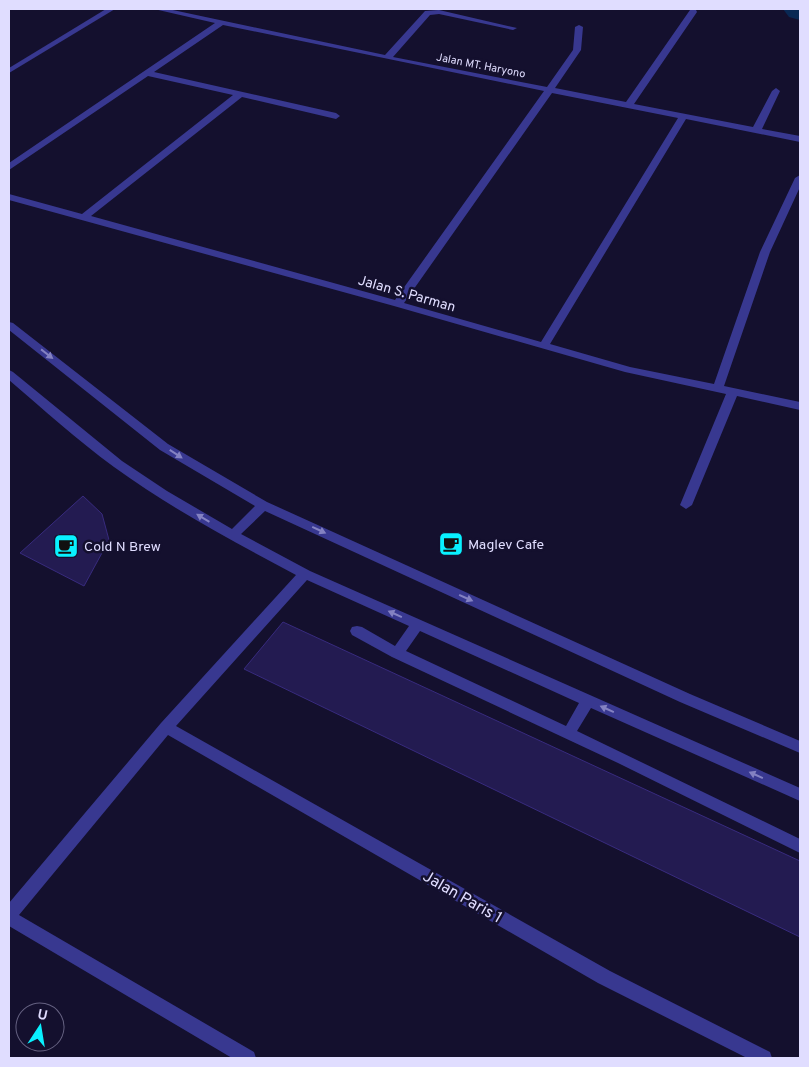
<svg xmlns="http://www.w3.org/2000/svg" width="809" height="1067" font-family="Overpass,sans-serif">
  <style>
    .lines { fill: none; stroke-linecap: round; stroke-linejoin: round }
    .river { fill: #092854; fill-rule: evenodd }
    .building { fill: #231b51; stroke: #382b7e }
    .minor { fill: #383890; fill-rule: evenodd }
    .oneway { fill: #8482c2 }
    .labels { text-anchor: middle; stroke-width: 5; stroke-linejoin: round; paint-order: stroke }
    .far-street-label { font-size: 11px; fill: #e0ddff; stroke: #14102e }
    .street-label { font-size: 14px; fill: #e0ddff; stroke: #14102e }
    .poi-label { font-size: 14px; fill: #e0ddff; stroke: #14102e; text-anchor: start }
    .near-street-label { font-size: 16px; fill: #e0ddff; stroke: #14102e }
  </style>
  <rect width="100%" height="100%" fill="#14102e"/>
  <g class="lines">
    <!-- river -->
    <polygon class="river" points="783,9 800,9 800,20 789,17"/>
  </g>
  <!-- building -->
  <g class="building">
    <polygon points="83,496 102,514 109,540 84,586 20,553"/>
    <polygon points="283,622 800,861 800,937 244,669"/>
  </g>
  <g class="lines">
    <!-- minor -->
    <g class="minor">
      <polygon points="106,9 115,9 9,73 9,68"/>
      <path d="M154 9H168L385 55 425 11 439 10 517 28 513 30 439 14 430 15 393 57 547 87 573 50 575 27 579 25 583 27 581 50 555 88 626 102 690 10H696L697 12 634 104 753 127 772 91 776 88 780 91 762 129 800 136V142L686 119 550 344 630 367 714 384 760 252 795 178 800 175V187L770 252 724 386 800 402V410L737 396 692 505 686 509 680 505 726 394 625 372 394 306 9 200V194L82 214 233 95 148 76 9 170V163L215 23ZM223 25 544 91 395 300 91 216 242 97 336 119 340 116 336 113 154 72ZM552 93 678 118 541 342 404 303Z"/>
      <path d="M9 322 13 323 168 444 267 502 690 694 800 741V753L680 702 265 511 241 534 310 571 800 788V801L591 708 577 731 800 839V853L618 763 392 657 352 635 350 631 352 627 357 626 362 627 395 646 409 626 307 580 176 726 610 971 770 1052 772 1058H747L598 983 168 735 19 915 254 1052 256 1058H232L9 926V903L161 723 296 575C234 542 172 509 114 467 77 440 43 409 9 380V370L13 372 122 461 167 491 232 529 255 506 160 450 9 330ZM420 631 579 703 566 726 406 651Z"/>
    </g>
  </g>
  <!-- one-way arrows -->
  <defs><path id="oneway-solid" d="M-6-.8H1V-3.2L6.5 0L1 3.2V.8H-6Z" transform="scale(1.25)"/></defs>
  <g class="oneway">
    <use href="#oneway-solid" transform="translate(47 354) rotate(38)"/>
    <use href="#oneway-solid" transform="translate(176 454) rotate(33)"/>
    <use href="#oneway-solid" transform="translate(203 518) rotate(-149)"/>
    <use href="#oneway-solid" transform="translate(319 530) rotate(25)"/>
    <use href="#oneway-solid" transform="translate(466 598) rotate(24)"/>
    <use href="#oneway-solid" transform="translate(395 614) rotate(-156)"/>
    <use href="#oneway-solid" transform="translate(607 709) rotate(-156)"/>
    <use href="#oneway-solid" transform="translate(756 775) rotate(-156)"/>
  </g>
  <!-- icons -->
  <defs>
    <symbol id="cafe-square" viewBox="-11 -11 22 22"><rect x="-9" y="-9" width="18" height="18" rx="4" fill="#09f1ff" stroke="#14102e"/><path d="M-5.5-4.5H6V0H3Q3 3.5 0 3.5H-2.5Q-5.5 3.5-5.5 0ZM3-3.2v2h1.7v-2ZM-6 4.5H4V6H-6Z" fill="#111"/></symbol>
  </defs>
  <g fill-rule="evenodd">
    <use href="#cafe-square" x="437" y="530" width="28" height="28"/>
    <use href="#cafe-square" x="52" y="532" width="28" height="28"/>
  </g>
  <g class="labels">
    <!-- far-street labels -->
    <g class="far-street-label">
      <text transform="translate(481 65) rotate(11)" y="4">Jalan MT. Haryono</text>
    </g>
    <!-- street labels -->
    <g class="street-label">
      <text transform="translate(407 293) rotate(16)" y="5">Jalan S. Parman</text>
    </g>
    <!-- poi labels -->
    <g class="poi-label">
      <text x="468" y="549">Maglev Cafe</text>
      <text x="84" y="551">Cold N Brew</text>
    </g>
    <!-- near-street labels -->
    <g class="near-street-label">
      <text transform="translate(463 896) rotate(30)" y="6">Jalan Paris 1</text>
    </g>
  </g>
  <!-- border -->
  <rect width="809" height="1067" fill="none" stroke="#e0ddff" stroke-width="20"/>
  <!-- north arrow -->
  <g transform="translate(40 1027) rotate(12)"><circle r="24" fill="#14102e" stroke="#666282"/>
  <path d="M0-4L9 19L0 12L-9 19Z" fill="#09f1ff"/>
  <text y="-8" font-size="14" font-weight="bold" text-anchor="middle" fill="#e0ddff">U</text>
  </g>
</svg>
